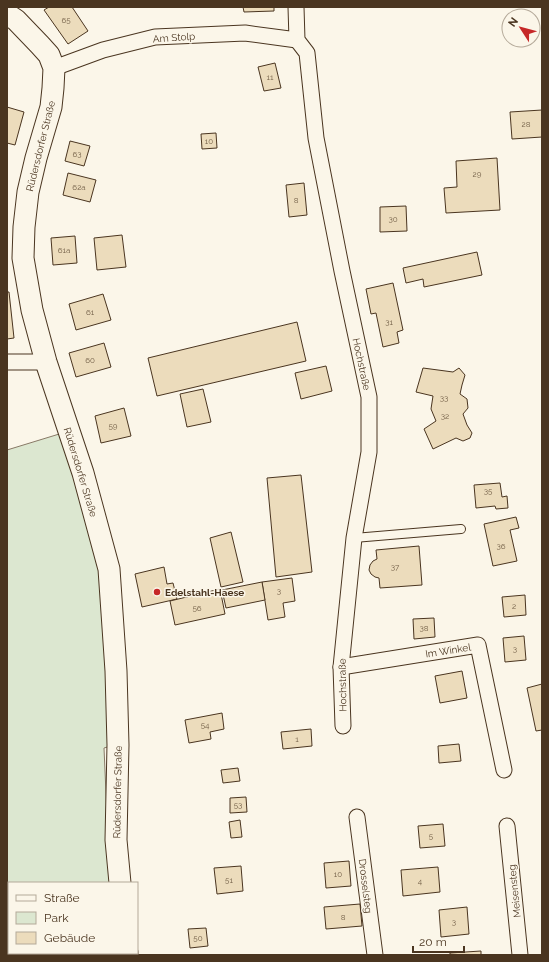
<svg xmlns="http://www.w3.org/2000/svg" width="549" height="962" font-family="Raleway,sans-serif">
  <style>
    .green { fill: #dce7d0; stroke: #887966 }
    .building { fill: #ecdcbc; stroke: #4a3520 }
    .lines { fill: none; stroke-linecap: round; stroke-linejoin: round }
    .lane-casing { stroke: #4a3520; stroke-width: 10 }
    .street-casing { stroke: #4a3520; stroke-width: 17 }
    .secondary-casing { stroke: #4a3520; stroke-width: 23 }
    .lane { stroke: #fbf6e9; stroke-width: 8 }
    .street { stroke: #fbf6e9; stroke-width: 15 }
    .secondary { stroke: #fbf6e9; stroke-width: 21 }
    .poi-dot { fill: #c62828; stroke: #fbf6e9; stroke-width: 1.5 }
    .labels { text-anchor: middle; stroke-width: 3; stroke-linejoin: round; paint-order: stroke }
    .number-label { font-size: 8px; fill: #725f47 }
    .street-label { font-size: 10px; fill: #4a3520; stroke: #fbf6e9 }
    .poi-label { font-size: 10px; font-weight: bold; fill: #4a3520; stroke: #fbf6e9; text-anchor: start }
  </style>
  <rect width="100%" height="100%" fill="#fbf6e9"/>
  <!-- green -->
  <polygon class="green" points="69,431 109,569 111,746 104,748 110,883 9,883 9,949 7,949 7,450"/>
  <!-- building -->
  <g class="building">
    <polygon points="49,7 72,7 88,31 68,44 44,10"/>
    <polygon points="243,7 274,7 274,11 244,12"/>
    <polygon points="275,63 281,88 264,91 258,67"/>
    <polygon points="7,107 24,112 15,145 7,143"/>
    <polygon points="542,110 542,137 512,139 510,112"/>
    <polygon points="216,133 217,148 202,149 201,134"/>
    <polygon points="70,141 90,146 84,166 65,161"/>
    <polygon points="497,158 500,210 446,213 444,188 457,187 456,161"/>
    <polygon points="68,173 96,180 90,202 63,195"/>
    <polygon points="304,183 307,215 289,217 286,185"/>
    <polygon points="406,206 407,231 380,232 380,207"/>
    <polygon points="122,235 126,267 97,270 94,238"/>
    <polygon points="75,236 77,263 53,265 51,238"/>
    <polygon points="477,252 482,275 424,287 423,279 406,283 403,268"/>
    <polygon points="393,283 403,330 397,332 399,343 383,347 376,313 371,314 366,289"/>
    <polygon points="7,292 9,292 14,338 7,339"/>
    <polygon points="103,294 111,320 76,330 69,304"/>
    <polygon points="297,322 306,361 157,396 148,358"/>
    <polygon points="104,343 111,367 76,377 69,353"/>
    <polygon points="326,366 332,391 301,399 295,373"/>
    <polygon points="423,368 453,372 459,368 465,375 462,385 460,394 467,399 468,408 463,414 467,425 472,433 470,438 463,441 456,438 433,449 424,429 436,421 431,409 433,396 416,392"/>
    <polygon points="203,389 211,422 187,427 180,394"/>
    <polygon points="124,408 131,436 101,443 95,416"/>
    <polygon points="301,475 312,572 276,577 267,478"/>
    <polygon points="500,483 502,497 507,496 508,508 496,509 495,506 476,508 474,485"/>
    <polygon points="516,517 519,528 510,530 517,561 493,566 484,524"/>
    <polygon points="231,532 243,582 221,587 210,538"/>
    <polygon points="419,546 422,585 380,588 379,578 375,577 371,574 369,570 370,565 373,561 377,559 376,550"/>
    <polygon points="164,567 167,584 173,583 177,599 142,607 135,574"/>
    <polygon points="292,578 295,601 283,603 285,617 268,620 262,582"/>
    <polygon points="262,582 265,600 226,608 222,590"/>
    <polygon points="220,589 225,614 175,625 170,601"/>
    <polygon points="525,595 526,615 504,617 502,597"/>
    <polygon points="434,618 435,637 414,639 413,619"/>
    <polygon points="524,636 526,660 505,662 503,638"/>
    <polygon points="462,671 467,698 440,703 435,676"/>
    <polygon points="542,684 542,730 536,731 527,688"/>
    <polygon points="222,713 224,729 210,732 211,739 189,743 185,720"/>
    <polygon points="311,729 312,746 283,749 281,732"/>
    <polygon points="459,744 461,761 439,763 438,746"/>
    <polygon points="238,768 240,781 223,783 221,770"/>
    <polygon points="246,797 247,812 230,813 230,798"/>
    <polygon points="240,820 242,837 231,838 229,822"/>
    <polygon points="443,824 445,846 420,848 418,826"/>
    <polygon points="349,861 351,886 326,888 324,863"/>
    <polygon points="241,866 243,891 217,894 214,868"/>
    <polygon points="438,867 440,892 403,896 401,870"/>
    <polygon points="360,904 362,926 326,929 324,907"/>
    <polygon points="467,907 469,934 441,937 439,910"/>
    <polygon points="206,928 208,946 190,948 188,929"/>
    <polygon points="481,951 481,955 450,955 450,953"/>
  </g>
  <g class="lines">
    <defs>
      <polyline id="lane" points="354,538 461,529"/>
      <g id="street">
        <polyline points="296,7 297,40 307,53 316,138 342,271 369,397 369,452 354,538 341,667 343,726"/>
        <polyline points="54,68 103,50 155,37 245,33 297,40"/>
        <polyline points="7,362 46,362"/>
        <polyline points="341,667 478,645 504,770"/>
        <polyline points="357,817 375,955"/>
        <polyline points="507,826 520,955"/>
      </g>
      <g id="secondary">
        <polyline points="7,14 16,20 40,45 49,55 54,68 53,88 51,107 36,158 28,192 24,227 23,258 32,310 46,362 83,473 109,569 116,671 118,745 116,840 120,883"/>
        <polyline points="127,953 127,955"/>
      </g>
    </defs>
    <!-- lane casing -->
    <use href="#lane" class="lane-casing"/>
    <!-- street casing -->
    <use href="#street" class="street-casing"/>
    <!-- secondary casing -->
    <use href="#secondary" class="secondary-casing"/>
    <!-- lane -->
    <use href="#lane" class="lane"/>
    <!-- street -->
    <use href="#street" class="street"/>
    <!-- secondary -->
    <use href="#secondary" class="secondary"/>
  </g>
  <!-- markers -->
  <circle class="poi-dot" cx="157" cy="592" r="4"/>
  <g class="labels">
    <!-- number labels -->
    <g class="number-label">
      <text x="66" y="23">65</text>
      <text x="270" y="80">11</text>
      <text x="526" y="127">28</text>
      <text x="209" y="144">10</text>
      <text x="77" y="157">63</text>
      <text x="477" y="177">29</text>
      <text x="79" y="190">62a</text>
      <text x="296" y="203">8</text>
      <text x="393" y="222">30</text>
      <text x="64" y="253">61a</text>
      <text x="90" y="315">61</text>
      <text x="389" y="325">31</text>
      <text x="90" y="363">60</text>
      <text x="444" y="401">33</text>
      <text x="445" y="419">32</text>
      <text x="113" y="429">59</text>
      <text x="488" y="494">35</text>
      <text x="501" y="549">36</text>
      <text x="395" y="570">37</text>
      <text x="279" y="594">3</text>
      <text x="514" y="609">2</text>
      <text x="197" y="611">56</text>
      <text x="424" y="631">38</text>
      <text x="515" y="652">3</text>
      <text x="205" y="728">54</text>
      <text x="297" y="742">1</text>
      <text x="238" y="808">53</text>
      <text x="431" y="839">5</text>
      <text x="338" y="877">10</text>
      <text x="229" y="883">51</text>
      <text x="420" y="884">4</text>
      <text x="343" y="920">8</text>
      <text x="454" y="925">3</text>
      <text x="198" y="941">50</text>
    </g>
    <!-- street labels -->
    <g class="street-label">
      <text transform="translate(174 37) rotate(-4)" y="4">Am Stolp</text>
      <text transform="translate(40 146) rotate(-76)" y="4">Rüdersdorfer Straße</text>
      <text transform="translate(362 364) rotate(78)" y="4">Hochstraße</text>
      <text transform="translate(81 472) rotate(73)" y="4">Rüdersdorfer Straße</text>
      <text transform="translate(448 650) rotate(-9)" y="4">Im Winkel</text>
      <text transform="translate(342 685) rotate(-91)" y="4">Hochstraße</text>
      <text transform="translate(117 792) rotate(-89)" y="4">Rüdersdorfer Straße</text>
      <text transform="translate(366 886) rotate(83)" y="4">Drosselsteg</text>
      <text transform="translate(514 891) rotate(-96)" y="4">Meisensteg</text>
    </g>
    <!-- poi labels -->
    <g class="poi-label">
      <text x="165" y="596">Edelstahl-Haese</text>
    </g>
  </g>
  <!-- border -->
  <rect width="549" height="962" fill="none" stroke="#4a3520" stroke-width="16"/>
  <!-- legend -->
  <rect x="8" y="882" width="130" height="72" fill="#fbf6e9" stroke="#b4a999"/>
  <rect x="16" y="895" width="20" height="6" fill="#fbf6e9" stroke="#b4a999"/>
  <text x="44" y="902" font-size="12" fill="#4a3520">Straße</text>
  <rect x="16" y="912" width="20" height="12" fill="#dce7d0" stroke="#b4a999"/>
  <text x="44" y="922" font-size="12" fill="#4a3520">Park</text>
  <rect x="16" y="932" width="20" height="12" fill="#ecdcbc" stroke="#b4a999"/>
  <text x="44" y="942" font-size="12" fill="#4a3520">Gebäude</text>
  <!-- north arrow -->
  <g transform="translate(521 28) rotate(306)"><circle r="19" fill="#fbf6e9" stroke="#b4a999"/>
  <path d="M0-3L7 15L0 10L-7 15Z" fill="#c62828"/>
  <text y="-6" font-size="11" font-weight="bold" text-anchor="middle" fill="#4a3520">N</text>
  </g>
  <!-- scale -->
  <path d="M413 946v6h51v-6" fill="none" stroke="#4a3520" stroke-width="2"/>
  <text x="419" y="946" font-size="12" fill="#4a3520" stroke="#fbf6e9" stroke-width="3" paint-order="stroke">20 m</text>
</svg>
